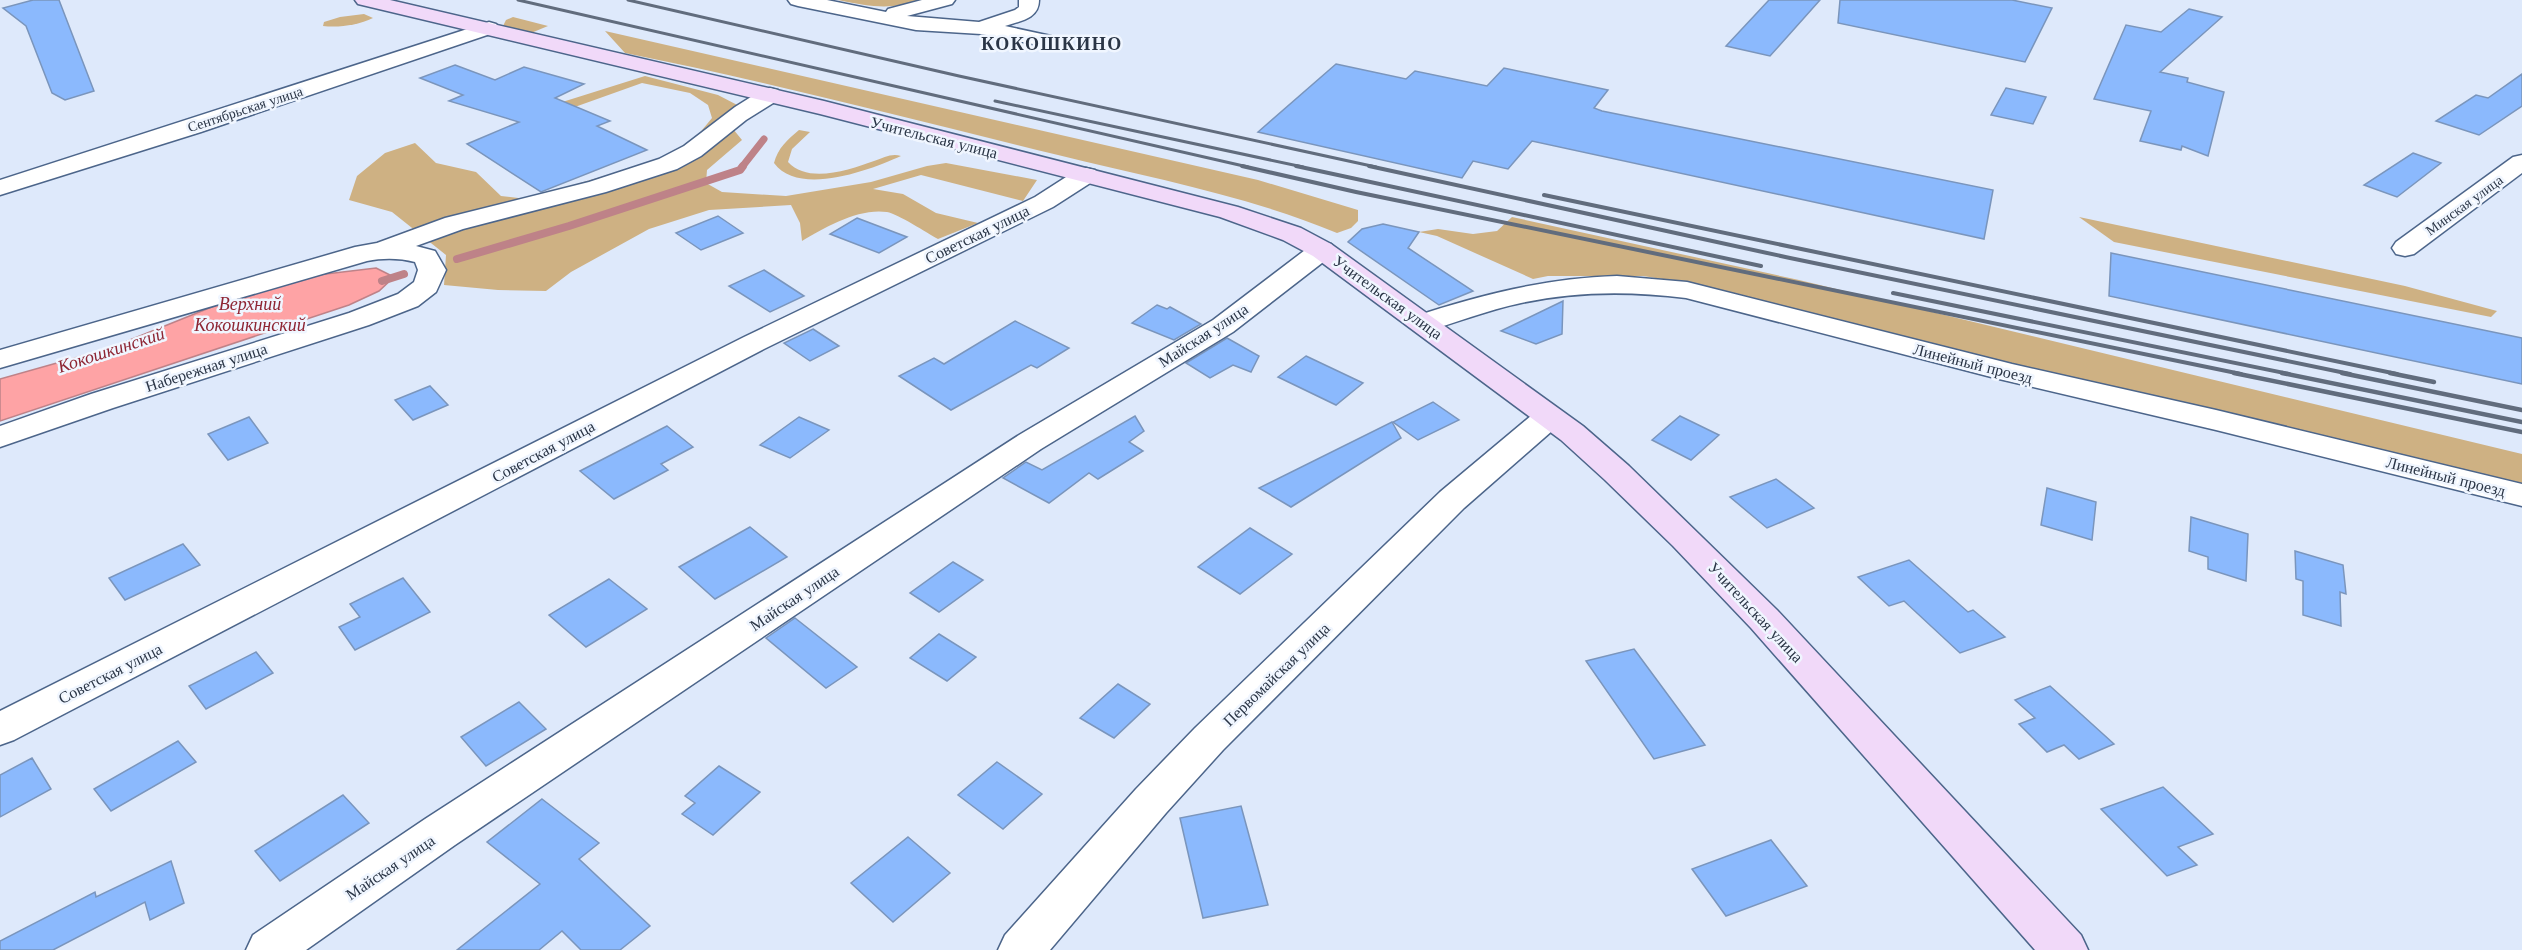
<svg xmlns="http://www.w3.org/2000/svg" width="2522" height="950" font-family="'Libre Baskerville',serif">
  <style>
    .green { fill: #ceb183 }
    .water { fill: #fea3a5; stroke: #be8288; stroke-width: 1.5 }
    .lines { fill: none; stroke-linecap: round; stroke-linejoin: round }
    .stream-far1 { stroke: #be8288; stroke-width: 7 }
    .stream { stroke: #be8288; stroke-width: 8 }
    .building { fill: #8bb9fd; stroke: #7a95bc; stroke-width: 1.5 }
    .street-casing { stroke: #4c658a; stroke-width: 3 }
    .secondary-casing { stroke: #4c658a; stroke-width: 3 }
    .street { fill: #fff; fill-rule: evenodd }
    .secondary { fill: #f1d9f9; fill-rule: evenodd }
    .rail-far2 { stroke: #616c7d; stroke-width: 3 }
    .rail-far1 { stroke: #616c7d; stroke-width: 4 }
    .rail { stroke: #616c7d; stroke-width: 4.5 }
    .labels { text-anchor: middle; stroke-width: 5; stroke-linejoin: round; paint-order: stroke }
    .far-street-label { font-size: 14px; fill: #2a3546; stroke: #f0f6ff }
    .street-label { font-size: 16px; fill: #2a3546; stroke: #f0f6ff }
    .far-district-label { font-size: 18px; font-weight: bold; letter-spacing: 1.5px; fill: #2a3546; stroke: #f0f6ff }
    .water-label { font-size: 18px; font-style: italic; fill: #8e2533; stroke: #f0f6ff }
  </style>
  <rect width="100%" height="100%" fill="#dee9fb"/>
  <!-- green -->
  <g class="green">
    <path d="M838 0H927C889 9 876 8 838 0Z"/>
    <path d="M364 14 373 18C358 25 339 28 323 26L324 22 340 17Z"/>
    <polygon points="513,17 548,26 531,33 503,26 506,20"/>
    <path d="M605 31 1258 180 1358 210V221L1351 228 1337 233C1249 196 1151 178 1058 155 914 120 770 82 625 53Z"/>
    <path d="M645 76 718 95 743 108 724 118 742 140 707 170 706 183 722 192 786 196 871 182 927 166 946 163 1037 180 1023 201 921 175 873 189 903 194 936 213 978 223 938 239C927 233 898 214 887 212 858 208 826 227 802 241L800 223 791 205 709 210 649 229 571 272 546 291 498 290 444 285 446 255 392 212 349 200 357 176 385 153 415 143 436 163 476 172 501 196 535 200 580 183 663 159 698 135 712 118 708 105 690 93 642 83 572 108 556 104Z"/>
    <path d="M799 130 810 132 792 149 788 162C808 184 849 170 874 161 884 158 891 153 901 156 870 170 799 197 774 163 778 148 787 140 799 130Z"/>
    <polygon points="1512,217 1799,280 2522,454 2522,486 1935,347 1688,283 1643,276 1548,276 1533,279 1437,236 1419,232 1438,229 1473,234 1497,231"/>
    <polygon points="2079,217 2405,286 2497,311 2491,317 2114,242"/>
  </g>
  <!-- water -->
  <polygon class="water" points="376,268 394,277 379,291 349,305 0,421 0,379 110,348 244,294 309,276"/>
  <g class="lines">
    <!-- stream-far1 -->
    <polyline class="stream-far1" points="742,167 764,139"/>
    <!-- stream -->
    <g class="stream">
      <polyline points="457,259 569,226 740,170 743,166"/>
      <polyline points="382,281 404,274"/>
    </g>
  </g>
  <!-- building -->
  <g class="building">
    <polygon points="33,0 59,0 94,91 65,100 52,93 26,26 3,8"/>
    <polygon points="1769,0 1820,0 1770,56 1726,46"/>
    <polygon points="1840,0 2012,0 2052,8 2025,62 1838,23"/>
    <polygon points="2189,9 2222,17 2160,72 2188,78 2187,82 2224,92 2208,156 2182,146 2181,150 2140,141 2151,111 2094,99 2126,25 2161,32"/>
    <polygon points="1336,64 1406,79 1415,71 1487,86 1504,68 1608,90 1594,108 1602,111 1993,190 1984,239 1532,141 1508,169 1473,161 1462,178 1258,132"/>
    <polygon points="455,65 495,80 524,67 584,84 555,98 610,121 597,126 647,150 541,192 467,144 519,122 449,101 463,95 420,78"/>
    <polygon points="2522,74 2522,106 2479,135 2436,121 2476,95 2488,98"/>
    <polygon points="2006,88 2046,97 2033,124 1991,115"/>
    <polygon points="2413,153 2441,163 2397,197 2364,185"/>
    <polygon points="718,216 743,233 701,250 676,233"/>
    <polygon points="857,218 907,237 879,253 830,234"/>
    <polygon points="1383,224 1419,232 1408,248 1473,291 1439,305 1348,242 1362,229"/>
    <polygon points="2111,253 2522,338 2522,384 2109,296"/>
    <polygon points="764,270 804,296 770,312 729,286"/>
    <polygon points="1563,301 1562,334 1536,344 1501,331"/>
    <polygon points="1157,305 1167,309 1170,307 1201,324 1174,340 1132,323"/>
    <polygon points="1015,321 1069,348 1037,368 1031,365 951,410 899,376 934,358 944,364"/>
    <polygon points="813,329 839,346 810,361 784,343"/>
    <polygon points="1227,338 1259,356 1251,372 1233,365 1210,378 1186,363"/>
    <polygon points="1306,356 1363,383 1336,405 1278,377"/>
    <polygon points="430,386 448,405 413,420 395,400"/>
    <polygon points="1433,402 1459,420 1418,440 1393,422"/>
    <polygon points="1135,416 1144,431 1129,442 1143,451 1098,479 1089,473 1049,503 1003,478 1026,462 1042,470"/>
    <polygon points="1680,416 1719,435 1691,460 1652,440"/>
    <polygon points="249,417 268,443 228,460 208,434"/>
    <polygon points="799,417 829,430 790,458 760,445"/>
    <polygon points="1392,422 1401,438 1291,507 1259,488"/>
    <polygon points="667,426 693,447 661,464 668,470 614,499 580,471"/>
    <polygon points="1776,479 1814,508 1767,528 1730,497"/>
    <polygon points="2047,488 2096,502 2092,540 2041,525"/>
    <polygon points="2191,517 2248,534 2246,581 2208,569 2208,557 2189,551"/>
    <polygon points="750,527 787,557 715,599 679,567"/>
    <polygon points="1250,528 1292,554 1240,594 1198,567"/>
    <polygon points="183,544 200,565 125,600 109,578"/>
    <polygon points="2295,551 2343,565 2346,594 2340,592 2341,626 2303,615 2303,581 2296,579"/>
    <polygon points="1909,560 1968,612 1973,610 2005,637 1960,653 1904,601 1889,606 1858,577"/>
    <polygon points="953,562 983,580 939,612 910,593"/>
    <polygon points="403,578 430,612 355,650 339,627 360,617 350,604"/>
    <polygon points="609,579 647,609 586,647 549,615"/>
    <polygon points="795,618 857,667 826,688 766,638"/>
    <polygon points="939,634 976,657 947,681 910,658"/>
    <polygon points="1634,649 1705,745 1654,759 1586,661"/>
    <polygon points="256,652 273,673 206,709 189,686"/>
    <polygon points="1118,684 1150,704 1114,738 1080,718"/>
    <polygon points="2050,686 2114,744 2079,759 2064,745 2047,752 2019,724 2035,718 2015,700"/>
    <polygon points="519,702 546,729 486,766 461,737"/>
    <polygon points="178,741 196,762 111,811 94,789"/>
    <polygon points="32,758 51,789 0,817 0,775"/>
    <polygon points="997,762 1042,794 1003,829 958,795"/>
    <polygon points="719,766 760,792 713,835 682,814 695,803 685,796"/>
    <polygon points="2163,787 2213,834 2178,847 2197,865 2167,876 2101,809"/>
    <polygon points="343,795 369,823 280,881 255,851"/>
    <polygon points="542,799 599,843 579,859 650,926 620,950 581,950 562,931 539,950 457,950 540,884 487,842"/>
    <polygon points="1241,806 1268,905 1203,918 1180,818"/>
    <polygon points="908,837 950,873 893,922 851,883"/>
    <polygon points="1771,840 1807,886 1726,916 1692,869"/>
    <polygon points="171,861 184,903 150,920 145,902 53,950 0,950 0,941 95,892 96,897"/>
  </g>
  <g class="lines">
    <defs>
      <g id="street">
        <path d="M788 0H827L886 12 888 9 922 0H955L952 4 907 16 979 22 1015 10 1019 7V0H1039C1039 19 1020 21 1005 26L1051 36 1054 40 1051 44 1044 46 981 34 916 30 798 6 791 4Z"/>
        <polygon points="489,22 496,24 499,28 496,32 201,132 0,195 0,180"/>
        <path d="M770 88 778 90 781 95 778 100 746 120 701 156 677 169 606 192 463 229 416 246 435 251 446 270 436 292 418 306 369 325 113 408 0 447V426L91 394 349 313 398 294 414 282 418 270 415 262C399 258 383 258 367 261L0 368V350L355 247 377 243 445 218 589 182 659 159 684 146 735 107 762 90Z"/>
        <polygon points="2522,155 2522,173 2414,254 2405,256 2396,254 2392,248 2396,242 2513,157"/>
        <polygon points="1086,168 1095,170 1098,175 1095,180 1053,207 764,349 14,740 0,745 0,711 744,337 1035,197 1077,170"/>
        <polygon points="1322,242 1331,244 1335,250 1331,256 1233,332 1041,449 455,845 306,950 246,950 253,935 425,819 1019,435 1213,320 1313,244"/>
        <path d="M1617 276 1687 282 2012 364 2216 410 2522 484V506L2216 430 1999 379 1686 298C1630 291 1576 291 1521 303 1487 310 1456 323 1423 332L1413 329 1409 323 1413 317C1480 295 1546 278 1617 276Z"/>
        <polygon points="1549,407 1560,410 1565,417 1560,424 1464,508 1223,750 1166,813 1050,950 998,950 1005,935 1136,789 1195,728 1440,492 1538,410"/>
      </g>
      <polygon id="secondary" points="355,0 390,0 824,101 1238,207 1301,228 1331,244 1583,426 1629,466 1777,610 2081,935 2088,950 2035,950 1751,628 1673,546 1605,480 1561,440 1313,256 1283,240 1220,217 820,114 358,4"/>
    </defs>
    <!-- street casing -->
    <use href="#street" class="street-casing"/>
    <!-- secondary casing -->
    <use href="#secondary" class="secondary-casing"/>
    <!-- street -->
    <use href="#street" class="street"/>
    <!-- secondary -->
    <use href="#secondary" class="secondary"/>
    <!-- rail-far2 -->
    <g class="rail-far2">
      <polyline points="518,0 1248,167"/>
      <polyline points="628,0 959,76 1376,167"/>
      <polyline points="995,101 1303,167"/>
    </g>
    <!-- rail-far1 -->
    <g class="rail-far1">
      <polyline points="1242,166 1356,192 2241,374"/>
      <polyline points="1296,166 1761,266"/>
      <polyline points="1369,166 1790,258 2350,374"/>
      <polyline points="1544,195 2397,374"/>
      <polyline points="1893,293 2289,374"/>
    </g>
    <!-- rail -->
    <g class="rail">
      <polyline points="2234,373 2522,432"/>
      <polyline points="2282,373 2522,422"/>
      <polyline points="2342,373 2522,410"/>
      <polyline points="2390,373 2434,382"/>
    </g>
  </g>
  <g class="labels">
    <!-- far-street labels -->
    <g class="far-street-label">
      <text transform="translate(245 109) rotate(-18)" y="5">Сентябрьская улица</text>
      <text transform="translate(2464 205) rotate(-36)" y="5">Минская улица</text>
    </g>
    <!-- street labels -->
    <g class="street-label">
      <text transform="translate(934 137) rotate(14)" y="6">Учительская улица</text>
      <text transform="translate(977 234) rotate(-26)" y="6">Советская улица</text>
      <text transform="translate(1388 297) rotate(36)" y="6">Учительская улица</text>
      <text transform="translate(1203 335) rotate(-33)" y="6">Майская улица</text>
      <text transform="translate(1973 363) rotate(14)" y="6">Линейный проезд</text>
      <text transform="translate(206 367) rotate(-18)" y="6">Набережная улица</text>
      <text transform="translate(543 451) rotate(-28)" y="6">Советская улица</text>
      <text transform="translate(2446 476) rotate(14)" y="6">Линейный проезд</text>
      <text transform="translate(794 598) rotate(-34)" y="6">Майская улица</text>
      <text transform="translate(1756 612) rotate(47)" y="6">Учительская улица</text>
      <text transform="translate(110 673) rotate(-27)" y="6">Советская улица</text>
      <text transform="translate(1276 674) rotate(-44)" y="6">Первомайская улица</text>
      <text transform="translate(390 867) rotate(-34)" y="6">Майская улица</text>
    </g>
    <!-- far-district labels -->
    <g class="far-district-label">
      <text x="1052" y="50">КОКОШКИНО</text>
    </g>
    <!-- water labels -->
    <g class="water-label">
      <text x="250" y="310">Верхний<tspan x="250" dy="21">Кокошкинский</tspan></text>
      <text transform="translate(111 350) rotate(-18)" y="6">Кокошкинский</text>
    </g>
  </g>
</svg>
